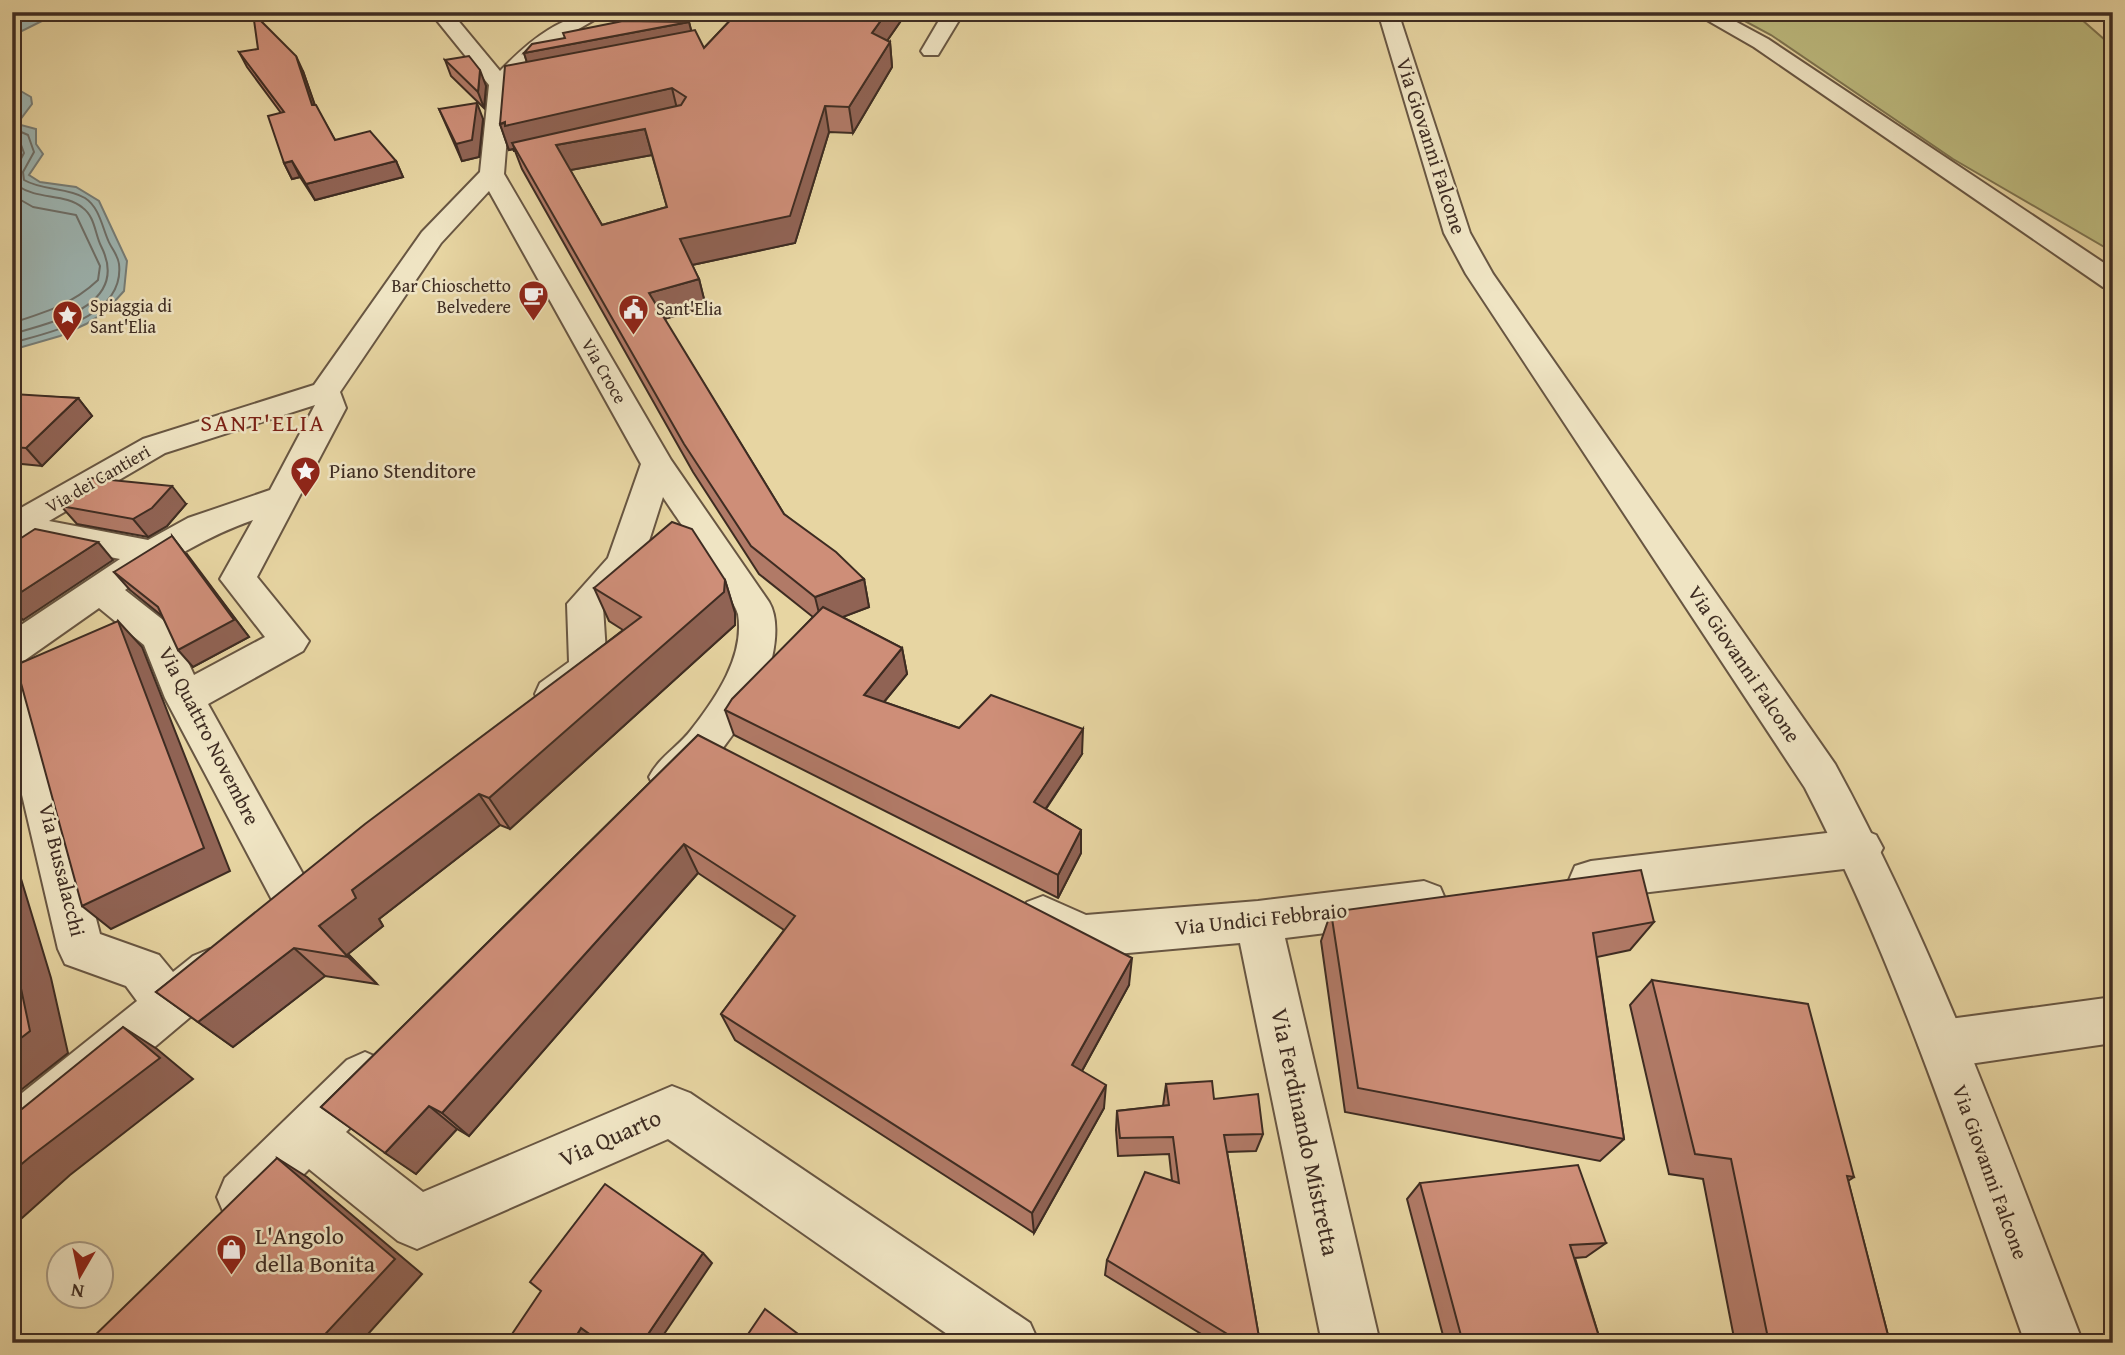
<svg xmlns="http://www.w3.org/2000/svg" width="2125" height="1355" font-family="'Gentium Book Plus',serif">
  <style>
    .green { fill: #bdbb7f; stroke: #7e7450; stroke-width: 2 }
    .water { fill: #9db5b2; stroke: #777e78; stroke-width: 2 }
    .lines { fill: none; stroke-linecap: round; stroke-linejoin: round }
    .shore { stroke: #6e706a; stroke-width: 2 }
    .minor-casing { stroke: #685642; stroke-width: 4 }
    .tertiary-casing { stroke: #685642; stroke-width: 4 }
    .minor { fill: #efe4c3; fill-rule: evenodd }
    .tertiary { fill: #efe4c3; fill-rule: evenodd }
    .wall { fill: #b17a67; stroke: #3e2c22; stroke-width: 2; fill-rule: evenodd }
    .shaded-wall { fill: #906354; stroke: #3e2c22; stroke-width: 2 }
    .building { fill: #ce8e78; stroke: #3e2c22; stroke-width: 2; fill-rule: evenodd }
    .labels { text-anchor: middle; stroke-width: 5; stroke-linejoin: round; paint-order: stroke }
    .far-poi-label { font-size: 18px; fill: #3e2c22; stroke: #efe4c3; text-anchor: start }
    .far-street-label { font-size: 18px; fill: #3e2c22; stroke: #efe4c3 }
    .street-label { font-size: 21px; fill: #3e2c22; stroke: #efe4c3 }
    .poi-label { font-size: 21px; fill: #3e2c22; stroke: #efe4c3; text-anchor: start }
    .quarter-label { font-size: 24px; letter-spacing: 2px; fill: #7a1f14; stroke: #efe4c3 }
    .near-street-label { font-size: 24px; fill: #3e2c22; stroke: #efe4c3 }
    .near-poi-label { font-size: 24px; fill: #3e2c22; stroke: #efe4c3; text-anchor: start }
  </style>
  <rect width="100%" height="100%" fill="#e7d5a2"/>
  <filter id="stains"><feTurbulence type="fractalNoise" baseFrequency=".00286" numOctaves="4"/><feColorMatrix values="0 0 0 0 .2 0 0 0 0 .09 0 0 0 0 .02 0 0 0 .5 -.17"/></filter>
  <radialGradient id="worn" r=".72"><stop offset=".6" stop-color="#630" stop-opacity="0"/><stop offset="1" stop-color="#630" stop-opacity=".3"/></radialGradient>
  <!-- green -->
  <polygon class="green" points="1728,12 2073,12 2113,47 2113,252 1953,159 1771,35"/>
  <!-- water -->
  <g class="water">
    <polygon points="12,12 60,12 12,36"/>
    <polygon points="12,86 31,97 32,104 17,124 36,129 36,144 43,154 29,175 40,182 76,187 99,201 127,261 124,291 105,312 86,324 60,336 12,350"/>
  </g>
  <g class="lines">
    <!-- shore -->
    <g class="shore">
      <path d="M12 128 28 135 34 152 23 172 24 180C43 191 67 187 85 198 99 207 102 226 108 240 111 248 118 255 119 264 125 317 50 332 12 343"/>
      <path d="M12 139 20 142 24 153 14 172 18 186C38 200 65 193 83 208 95 217 95 234 101 246 131 305 54 322 12 334"/>
      <path d="M12 195 33 207 76 215 100 266 98 280C73 304 44 313 12 323"/>
    </g>
    <defs>
      <g id="minor">
        <path d="M430 12H451L500 71C530 40 563 12 608 12L544 49 511 85 504 174 671 460 769 602C781 622 774 658 765 680 756 705 698 792 671 794 666 794 660 790 655 789L649 777C659 757 678 747 691 730 716 698 745 656 738 614 735 599 675 516 663 497L642 563 603 607 607 668 602 678 568 705 554 709 540 705 535 694 540 683 569 662 567 604 608 558 641 464 489 191 441 243 340 392 346 408 257 577 309 641 303 651 208 704 318 901 312 915 296 921 280 915 165 698 144 645 99 608 25 660 12 664V631L120 559 44 544 32 540 28 535 12 541V513L143 439 314 385 422 232 480 172 489 85ZM315 405 270 490 188 518 148 540 49 521 165 453ZM253 520 220 579 265 637 194 675 172 627 125 590C167 561 205 537 253 520Z"/>
        <polygon points="944,12 964,12 938,55 924,55 921,51"/>
        <polygon points="1693,12 1718,12 1768,39 2113,269 2113,289 2103,287 1754,47"/>
        <polygon points="12,673 26,677 48,733 100,934 159,955 173,972 193,956 210,949 227,956 233,971 227,986 30,1152 12,1160 12,1101 137,1001 126,986 65,964 58,949 12,752"/>
        <polygon points="1861,829 1876,835 1883,848 1876,861 1861,867 1591,899 1575,894 1569,880 1575,866 1591,861"/>
        <polygon points="1424,881 1440,887 1446,901 1440,915 1424,921 1285,938 1380,1343 1322,1343 1240,943 1083,957 1027,930 1020,916 1027,902 1043,896 1086,915 1258,901"/>
        <polygon points="2113,997 2113,1043 1942,1068 1925,1061 1918,1044 1925,1027 1942,1020"/>
        <polygon points="365,1052 383,1060 390,1077 383,1094 346,1132 423,1192 672,1086 690,1093 1030,1323 1039,1343 960,1343 668,1139 417,1249 398,1241 309,1169 263,1216 244,1224 225,1216 217,1197 225,1178 347,1060"/>
      </g>
      <path id="tertiary" d="M1378 12H1398L1470 233 1493 274 1835 764C1936 949 2007 1146 2083 1343H2025C1958 1155 1897 966 1805 788L1466 274 1444 233Z"/>
    </defs>
    <!-- minor casing -->
    <use href="#minor" class="minor-casing"/>
    <!-- tertiary casing -->
    <use href="#tertiary" class="tertiary-casing"/>
    <!-- minor -->
    <use href="#minor" class="minor"/>
    <!-- tertiary -->
    <use href="#tertiary" class="tertiary"/>
  </g>
  <!-- wall -->
  <g class="wall">
    <path d="M738 12H907L887 41 890 42 892 67 853 133 829 132 795 243 692 265 699 279 706 307 664 319 784 514 864 579 869 607 842 617 902 648 907 674 884 702 959 728 1082 754 1046 809 1081 830V853L1058 898 734 735 725 710 813 617 759 574 693 472 522 169 515 151H514L513 149 509 150 500 124 527 62 524 53 689 22 691 30 704 48ZM652 155 667 207 602 225 570 170Z"/>
    <polygon points="239,52 303,71 315,105 335,140 396,161 403,177 315,200 300,177 292,179 284,163 281,113 247,67"/>
    <polygon points="445,60 486,86 484,108 451,76"/>
    <polygon points="439,109 483,119 479,157 462,161"/>
    <polygon points="12,395 78,398 92,416 42,466 12,463"/>
    <polygon points="186,504 167,526 148,537 77,524 61,506"/>
    <polygon points="187,554 249,637 193,667 162,616 130,590 114,572"/>
    <polygon points="725,580 735,613 735,625 510,829 500,825 379,919 383,926 348,954 377,984 325,976 233,1047 156,992 623,630 609,621 594,588"/>
    <polygon points="698,735 1129,985 1082,1071 1104,1108 1034,1233 735,1040 721,1014 784,930 698,873 469,1136 457,1129 416,1174 321,1107"/>
    <polygon points="1331,912 1654,922 1630,950 1597,957 1624,1139 1600,1161 1345,1112 1321,941"/>
    <polygon points="1652,980 1854,1177 1848,1181 1890,1343 1735,1343 1703,1179 1669,1174 1630,1005"/>
    <polygon points="1166,1084 1214,1099 1263,1134 1256,1151 1227,1152 1260,1343 1216,1343 1105,1275 1107,1260 1172,1181 1169,1154 1118,1156 1116,1130 1117,1111 1163,1106"/>
    <polygon points="1420,1183 1606,1243 1586,1257 1575,1258 1601,1343 1445,1343 1407,1199"/>
  </g>
  <!-- shaded-wall -->
  <g class="shaded-wall">
    <polygon points="887,12 907,12 875,58 872,33"/>
    <polygon points="689,22 693,38 529,69 524,53"/>
    <polygon points="890,42 892,67 853,133 849,107"/>
    <polygon points="296,56 303,71 320,121 312,105"/>
    <polygon points="480,70 486,86 484,108 478,92"/>
    <polygon points="672,88 678,113 513,144 515,151 514,151 513,149 509,150 500,124"/>
    <polygon points="477,103 483,119 479,157 462,161 456,144"/>
    <polygon points="825,106 829,132 795,243 687,266 680,239"/>
    <polygon points="645,129 652,155 565,171 556,145"/>
    <polygon points="292,161 300,177 292,179 284,163"/>
    <polygon points="396,161 403,177 315,200 306,184"/>
    <polygon points="699,279 706,307 657,321 649,293"/>
    <polygon points="78,398 92,416 42,466 26,448"/>
    <polygon points="172,486 186,504 167,526 148,537 133,519"/>
    <polygon points="172,536 249,637 193,667 178,650"/>
    <polygon points="98,542 113,560 23,620 12,609 12,598"/>
    <polygon points="864,579 869,607 822,625 815,597"/>
    <polygon points="725,580 735,613 735,625 510,829 489,798"/>
    <polygon points="118,621 142,647 230,871 111,929 82,906"/>
    <polygon points="902,648 907,674 869,720 864,695"/>
    <polygon points="1083,729 1082,754 1034,826 1034,802"/>
    <polygon points="479,794 500,825 379,919 383,926 348,954 377,984 348,957 319,926 352,890"/>
    <polygon points="1081,830 1081,853 1058,898 1058,875"/>
    <polygon points="684,844 698,873 469,1136 442,1113"/>
    <polygon points="12,849 51,978 68,1053 12,1097"/>
    <polygon points="294,948 325,976 233,1047 198,1022"/>
    <polygon points="1132,958 1129,985 1072,1089 1072,1065"/>
    <polygon points="123,1027 157,1049 193,1079 70,1175 12,1227 12,1172"/>
    <polygon points="1106,1085 1104,1108 1034,1233 1032,1213"/>
    <polygon points="429,1106 457,1129 416,1174 385,1153"/>
    <polygon points="277,1158 307,1177 422,1274 360,1343 317,1343"/>
    <polygon points="703,1253 712,1263 658,1343 642,1343"/>
    <polygon points="581,1328 594,1337 590,1343 572,1343"/>
  </g>
  <!-- building -->
  <g class="building">
    <path d="M738 12H887L872 33 890 42 849 107 825 106 790 216 680 239 699 279 649 293 784 514 836 552 864 579 815 597 751 546 684 444 512 143 681 105 686 97 672 88 505 126V122L500 124 505 66 695 30 704 48ZM645 129 667 207 602 225 556 145Z"/>
    <polygon points="253,13 296,56 312,105 316,105 335,140 370,131 396,161 306,184 292,161 284,163 268,116 284,112 239,52 258,49"/>
    <polygon points="623,21 689,22 524,53 532,44 565,38 563,33"/>
    <polygon points="469,56 480,70 478,92 445,60"/>
    <polygon points="477,103 472,140 456,144 439,109"/>
    <polygon points="13,394 78,398 26,448 12,447"/>
    <polygon points="91,478 172,486 152,508 133,519 61,506"/>
    <polygon points="672,522 692,529 725,580 724,592 489,798 479,794 352,890 356,898 319,926 348,957 294,948 198,1022 156,992 365,824 641,617 594,588"/>
    <polygon points="35,529 98,542 12,598 12,544"/>
    <polygon points="172,536 234,620 178,650 158,607 114,572"/>
    <polygon points="823,607 902,648 864,695 959,728 991,695 1083,729 1034,802 1081,830 1058,875 725,710 732,699"/>
    <polygon points="118,621 204,848 82,906 16,665"/>
    <polygon points="698,735 1132,958 1072,1065 1106,1085 1032,1213 721,1014 795,916 684,844 442,1113 429,1106 385,1153 321,1107"/>
    <polygon points="1641,870 1654,922 1593,933 1624,1139 1358,1088 1331,912"/>
    <polygon points="12,946 30,1031 12,1045"/>
    <polygon points="1652,980 1808,1004 1854,1177 1847,1176 1890,1343 1769,1343 1731,1159 1695,1154"/>
    <polygon points="123,1027 160,1058 30,1157 12,1172 12,1117"/>
    <polygon points="1212,1081 1214,1099 1258,1094 1263,1134 1224,1135 1260,1343 1242,1343 1107,1260 1145,1172 1179,1183 1173,1137 1120,1138 1117,1111 1169,1105 1166,1084"/>
    <polygon points="277,1158 395,1259 317,1343 87,1343"/>
    <polygon points="1578,1165 1606,1243 1570,1245 1601,1343 1463,1343 1420,1183"/>
    <polygon points="605,1184 703,1253 642,1343 602,1343 581,1328 572,1343 511,1343 508,1340 541,1291 530,1282"/>
    <polygon points="765,1309 810,1343 742,1343"/>
  </g>
  <!-- icons -->
  <defs>
    <symbol id="cafe-pin" viewBox="-11 -11 22 30"><path d="M0 17L-7.5 6A9.5 9.5 0 1 1 7.5 6Z" fill="#8f2418" stroke="#efe4c3"/><path d="M-5.5-4.5H6V0H3Q3 3.5 0 3.5H-2.5Q-5.5 3.5-5.5 0ZM3-3.2v2h1.7v-2ZM-6 4.5H4V6H-6Z" fill="#fff"/></symbol>
    <symbol id="civic-pin" viewBox="-11 -11 22 30"><path d="M0 17L-7.5 6A9.5 9.5 0 1 1 7.5 6Z" fill="#8f2418" stroke="#efe4c3"/><path d="M-.6-6.5H3V-4.5H.6V-3L4-1V1h2V6H-6V1h2V-1L-.6-3ZM-1.2 2.5V6h2.4V2.5Z" fill="#fff"/></symbol>
    <symbol id="sight-pin" viewBox="-11 -11 22 30"><path d="M0 17L-7.5 6A9.5 9.5 0 1 1 7.5 6Z" fill="#8f2418" stroke="#efe4c3"/><path d="M0-6L1.8-2.2L6-1.7L2.9 1.2L3.7 5.4L0 3.3L-3.7 5.4L-2.9 1.2L-6-1.7L-1.8-2.2Z" fill="#fff"/></symbol>
    <symbol id="shop-pin" viewBox="-11 -11 22 30"><path d="M0 17L-7.5 6A9.5 9.5 0 1 1 7.5 6Z" fill="#8f2418" stroke="#efe4c3"/><path d="M-5-2.5h2.3a2.7 3.5 0 0 1 5.4 0H5L5.5 6h-11ZM-1.5-2.5h3a1.5 2.3 0 0 0-3 0Z" fill="#fff"/></symbol>
  </defs>
  <g fill-rule="evenodd">
    <use href="#cafe-pin" x="516" y="278" width="35" height="47"/>
    <use href="#civic-pin" x="616" y="292" width="35" height="47"/>
    <use href="#sight-pin" x="50" y="298" width="35" height="47"/>
    <use href="#sight-pin" x="288" y="454" width="35" height="47"/>
    <use href="#shop-pin" x="214" y="1232" width="35" height="47"/>
  </g>
  <g class="labels">
    <!-- far-poi labels -->
    <g class="far-poi-label">
      <text x="511" y="292" text-anchor="end">Bar Chioschetto<tspan x="511" dy="21">Belvedere</tspan></text>
      <text x="90" y="312">Spiaggia di<tspan x="90" dy="21">Sant'Elia</tspan></text>
      <text x="656" y="315">Sant'Elia</text>
    </g>
    <!-- far-street labels -->
    <g class="far-street-label">
      <text transform="translate(604 371) rotate(60)" y="6">Via Croce</text>
      <text transform="translate(98 479) rotate(-30)" y="6">Via dei Cantieri</text>
    </g>
    <!-- street labels -->
    <g class="street-label">
      <text transform="translate(1431 146) rotate(72)" y="7">Via Giovanni Falcone</text>
      <text transform="translate(1744 664) rotate(56)" y="7">Via Giovanni Falcone</text>
      <text transform="translate(209 736) rotate(63)" y="7">Via Quattro Novembre</text>
      <text transform="translate(62 870) rotate(76)" y="7">Via Bussalacchi</text>
      <text transform="translate(1261 919) rotate(-6)" y="7">Via Undici Febbraio</text>
      <text transform="translate(1990 1172) rotate(70)" y="7">Via Giovanni Falcone</text>
    </g>
    <!-- poi labels -->
    <g class="poi-label">
      <text x="329" y="478">Piano Stenditore</text>
    </g>
    <!-- quarter labels -->
    <g class="quarter-label">
      <text x="263" y="431">SANT'ELIA</text>
    </g>
    <!-- near-street labels -->
    <g class="near-street-label">
      <text transform="translate(1305 1132) rotate(78)" y="8">Via Ferdinando Mistretta</text>
      <text transform="translate(610 1138) rotate(-24)" y="8">Via Quarto</text>
    </g>
    <!-- near-poi labels -->
    <g class="near-poi-label">
      <text x="255" y="1244">L'Angolo<tspan x="255" dy="28">della Bonita</tspan></text>
    </g>
  </g>
  <!-- margin -->
  <rect width="2125" height="1355" fill="none" stroke="#e7d5a2" stroke-width="42"/>
  <rect x="14" y="14" width="2097" height="1327" fill="none" stroke="#3e2c22" stroke-width="3.5"/>
  <rect x="21" y="21" width="2083" height="1313" fill="none" stroke="#3e2c22" stroke-width="2"/>
  <!-- north arrow -->
  <g transform="translate(80 1275) rotate(189)"><circle r="33" fill="#efe4c3" stroke="#a89a83" stroke-width="2"/>
  <path d="M0-5L12 26L0 18L-12 26Z" fill="#8f2418"/>
  <text y="-10" font-size="19" font-weight="bold" text-anchor="middle" fill="#3e2c22">N</text>
  </g>
  <rect width="100%" height="100%" filter="url(#stains)"/>
  <rect width="100%" height="100%" fill="url(#worn)"/>
</svg>
